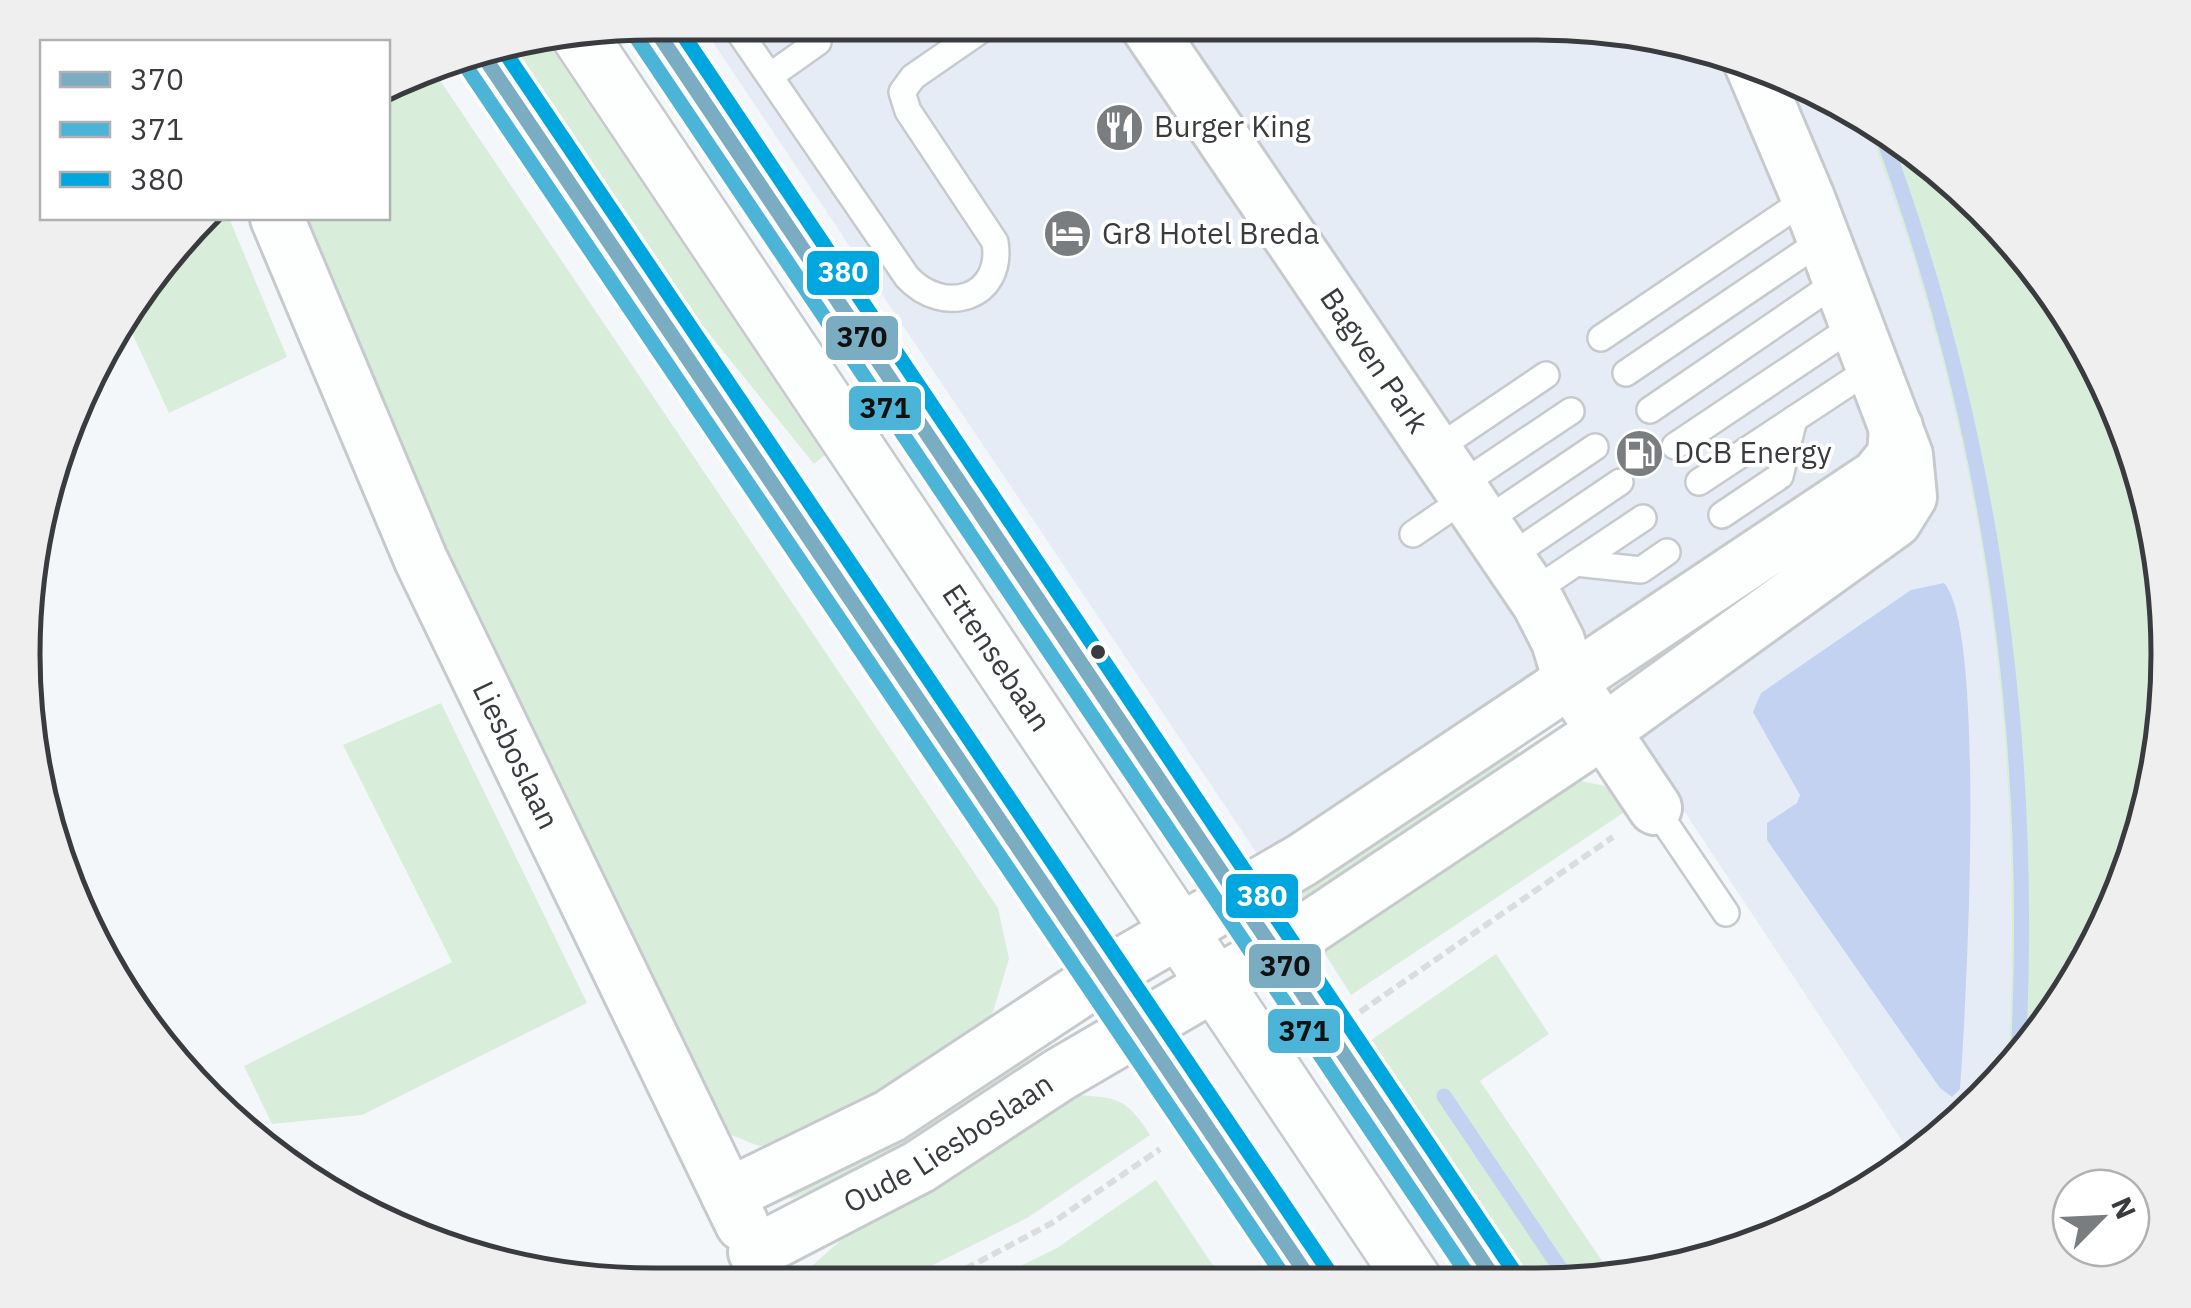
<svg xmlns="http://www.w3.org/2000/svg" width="2191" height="1308" font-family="'IBM Plex Sans',sans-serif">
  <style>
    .built { fill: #e6ecf5 }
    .green { fill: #d9eddb }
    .water { fill: #c2d2f0 }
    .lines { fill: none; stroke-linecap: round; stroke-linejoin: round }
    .stream { stroke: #c2d2f0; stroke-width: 15 }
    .service-casing { stroke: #c7cacc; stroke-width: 30 }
    .minor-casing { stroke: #c7cacc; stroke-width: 58 }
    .secondary-casing { stroke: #c7cacc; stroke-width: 60 }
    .path { stroke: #dadcdd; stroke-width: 6; stroke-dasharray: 10 5; stroke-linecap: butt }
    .service { stroke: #fdfefe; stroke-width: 25 }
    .minor { stroke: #fdfefe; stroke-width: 52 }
    .secondary { stroke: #fdfefe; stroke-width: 55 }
    .bus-1-casing { stroke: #fff; stroke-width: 22 }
    .bus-2-casing { stroke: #fff; stroke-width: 22 }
    .bus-3-casing { stroke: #fff; stroke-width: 22 }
    .bus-1 { stroke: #7aacc2; stroke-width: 15 }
    .bus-2 { stroke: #4cb4d7; stroke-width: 15 }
    .bus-3 { stroke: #00a6de; stroke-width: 15 }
    .bus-dot { fill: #393b3e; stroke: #fff; stroke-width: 4 }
    .labels { text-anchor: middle; stroke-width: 8; stroke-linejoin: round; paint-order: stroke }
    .poi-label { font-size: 30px; fill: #393b3e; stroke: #fff; text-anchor: start }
    .street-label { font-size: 30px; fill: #393b3e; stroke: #fff }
    .rim { fill: none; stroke: #393b3e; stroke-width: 5 }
    .line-badge { stroke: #fff; stroke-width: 4 }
    .badge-label { font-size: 28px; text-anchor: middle; font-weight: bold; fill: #fff }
    .pale-badge-label { font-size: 28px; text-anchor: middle; font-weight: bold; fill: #111 }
  </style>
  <rect width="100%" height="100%" fill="#f4f7fa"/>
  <!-- built -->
  <polygon class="built" points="700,23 1579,24 1741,56 1864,117 1899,206 1942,349 1976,497 1997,644 2009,791 2015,941 2008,1070 1983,1101 1912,1156 1579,652 1260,858"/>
  <!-- green -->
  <g class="green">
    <polygon points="546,40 825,455 814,464 657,269 509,46"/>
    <polygon points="431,67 998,908 1009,959 993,1012 952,1055 793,1143 759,1146 731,1135 711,1111 464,606 299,218 388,218 388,90"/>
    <path d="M1864 117 1888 129 2062 304 2129 465 2156 650V778L2062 1005 2008 1070C2026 745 1984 422 1864 117Z"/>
    <polygon points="205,218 229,218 287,357 169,413 126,320 153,270"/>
    <polygon points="441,703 587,1003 362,1115 272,1124 244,1066 452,962 343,745"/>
    <polygon points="1514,745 1522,758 1300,908 1290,895"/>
    <polygon points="1576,780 1605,786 1626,811 1351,995 1324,952"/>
    <polygon points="1496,954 1549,1034 1480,1081 1615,1280 1516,1281 1361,1047"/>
    <path d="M1029 1044 1037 1054C958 1109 881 1164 791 1199L786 1184Z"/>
    <path d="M1079 1095C1121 1098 1127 1100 1150 1135L1027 1218 897 1283H810L813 1265 850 1232Z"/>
    <polygon points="1156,1180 1224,1282 986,1283 1057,1248"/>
  </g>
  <!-- water -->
  <path class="water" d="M1944 583C1987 630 1966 1009 1960 1089L1952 1097 1940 1088 1767 840V823L1797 803 1800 795 1753 712 1761 693 1911 590Z"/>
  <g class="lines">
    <!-- stream -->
    <g class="stream">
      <path d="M1878 124C1991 424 2035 739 2018 1059"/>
      <polyline points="1444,1096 1568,1280"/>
    </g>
    <defs>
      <g id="service">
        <polyline points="651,23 1496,1281"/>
        <path d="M733 23 907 277C944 317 1004 298 995 242L908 111 902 92 913 77 991 23"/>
        <polyline points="770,76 818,42"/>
        <polyline points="1601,338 1808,198"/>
        <polyline points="1626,373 1824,239"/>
        <polyline points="1650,410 1840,280"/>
        <polyline points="1675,446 1857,324"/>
        <polyline points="1435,450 1546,375"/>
        <polyline points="1699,482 1873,367"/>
        <polyline points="1459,486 1571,411"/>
        <polyline points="1722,515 1780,476 1794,419"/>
        <polyline points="1484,522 1595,447"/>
        <polyline points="1413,534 1467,497"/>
        <polyline points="1508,558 1620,482"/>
        <polyline points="1576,563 1641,570 1667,552"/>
        <polyline points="1531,593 1643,518"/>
        <polyline points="1655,808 1726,913"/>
      </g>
      <g id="minor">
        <path id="s1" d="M1145 23 1539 604 1558 641 1570 681 1655 808"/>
        <path id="s2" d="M277 218 421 560 742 1224"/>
        <polyline points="728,1195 890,1116 1102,976 1302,860 1877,476 1894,455 1896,427"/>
        <path id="s3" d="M755 1252 919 1167 1059 1075 1302 933 1604 731 1895 521 1910 497 1906 455 1808 198 1750 61"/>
      </g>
      <g id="secondary">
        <path id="s4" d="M579 35 1414 1281"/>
        <polyline points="480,51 1311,1281"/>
      </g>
    </defs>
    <!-- service casing -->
    <use href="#service" class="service-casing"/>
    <!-- minor casing -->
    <use href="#minor" class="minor-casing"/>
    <!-- secondary casing -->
    <use href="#secondary" class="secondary-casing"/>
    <!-- path -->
    <g class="path">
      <polyline points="1360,1012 1613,837"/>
      <polyline points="939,1283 1052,1223 1160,1149"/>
    </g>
    <!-- service -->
    <use href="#service" class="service"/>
    <!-- minor -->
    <use href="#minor" class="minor"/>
    <!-- secondary -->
    <use href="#secondary" class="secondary"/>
    <defs>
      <g id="bus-1">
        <polyline points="651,23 1496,1281"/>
        <polyline points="480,51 1311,1281"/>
      </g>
      <g id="bus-2">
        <polyline points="634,34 1472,1281"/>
        <polyline points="463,62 1287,1281"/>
      </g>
      <g id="bus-3">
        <polyline points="675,23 1513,1270"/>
        <polyline points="502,48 1328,1270"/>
      </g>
    </defs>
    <!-- bus-1 casing -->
    <use href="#bus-1" class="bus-1-casing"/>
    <!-- bus-2 casing -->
    <use href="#bus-2" class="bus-2-casing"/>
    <!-- bus-3 casing -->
    <use href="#bus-3" class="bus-3-casing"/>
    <!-- bus-1 -->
    <use href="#bus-1" class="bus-1"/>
    <!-- bus-2 -->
    <use href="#bus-2" class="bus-2"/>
    <!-- bus-3 -->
    <use href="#bus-3" class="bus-3"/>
  </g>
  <!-- icons -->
  <defs>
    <symbol id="restaurant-disc" viewBox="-11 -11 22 22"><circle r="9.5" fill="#7a7d80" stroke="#fff"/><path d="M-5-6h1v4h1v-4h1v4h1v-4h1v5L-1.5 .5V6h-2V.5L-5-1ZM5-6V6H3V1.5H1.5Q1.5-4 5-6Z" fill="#fff"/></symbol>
    <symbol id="hotel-disc" viewBox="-11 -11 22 22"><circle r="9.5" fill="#7a7d80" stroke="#fff"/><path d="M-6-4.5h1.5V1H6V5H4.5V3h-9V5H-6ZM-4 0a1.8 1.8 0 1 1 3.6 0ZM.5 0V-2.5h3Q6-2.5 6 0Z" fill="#fff"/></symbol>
    <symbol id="fuel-disc" viewBox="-11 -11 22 22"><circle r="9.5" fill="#7a7d80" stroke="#fff"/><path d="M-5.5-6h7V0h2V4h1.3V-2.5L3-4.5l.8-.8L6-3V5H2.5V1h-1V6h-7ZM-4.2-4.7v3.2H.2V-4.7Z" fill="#fff"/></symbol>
  </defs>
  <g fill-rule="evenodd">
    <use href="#restaurant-disc" x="1092" y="100" width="55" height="55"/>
    <use href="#hotel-disc" x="1040" y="206" width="55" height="55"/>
    <use href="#fuel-disc" x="1612" y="426" width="55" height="55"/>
  </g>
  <!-- markers -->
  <circle class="bus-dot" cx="1098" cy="652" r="9"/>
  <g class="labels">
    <!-- poi labels -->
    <g class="poi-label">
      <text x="1154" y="137">Burger King</text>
      <text x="1102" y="244">Gr8 Hotel Breda</text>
      <text x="1674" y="463">DCB Energy</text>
    </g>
    <!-- street labels -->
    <g class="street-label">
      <text dy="10" stroke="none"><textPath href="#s1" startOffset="408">Bagven Park</textPath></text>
      <text dy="10" stroke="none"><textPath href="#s4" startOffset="750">Ettensebaan</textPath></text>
      <text dy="10" stroke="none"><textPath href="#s2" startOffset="588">Liesboslaan</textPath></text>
      <text dy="10" stroke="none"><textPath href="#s3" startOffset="222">Oude Liesboslaan</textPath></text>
    </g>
  </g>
  <!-- crop -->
  <path d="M0 0H2191V1308H0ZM654 40H1537A614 614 0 0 1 2151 654V654A614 614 0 0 1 1537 1268H654A614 614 0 0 1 40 654V654A614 614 0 0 1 654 40Z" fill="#efeff0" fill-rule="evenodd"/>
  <path class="rim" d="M654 40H1537A614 614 0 0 1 2151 654V654A614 614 0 0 1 1537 1268H654A614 614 0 0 1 40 654V654A614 614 0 0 1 654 40Z"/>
  <g class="line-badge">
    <rect x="805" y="249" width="76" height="48" rx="10" fill="#00a6de"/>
    <rect x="824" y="314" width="76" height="48" rx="10" fill="#7aacc2"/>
    <rect x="847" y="384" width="76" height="48" rx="10" fill="#4cb4d7"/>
    <rect x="1224" y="872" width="76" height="48" rx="10" fill="#00a6de"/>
    <rect x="1247" y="942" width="76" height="48" rx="10" fill="#7aacc2"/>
    <rect x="1266" y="1007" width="76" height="48" rx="10" fill="#4cb4d7"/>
  </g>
  <g class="badge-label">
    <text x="843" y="282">380</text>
    <text x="1262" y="906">380</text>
  </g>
  <g class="pale-badge-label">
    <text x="862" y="347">370</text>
    <text x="885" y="418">371</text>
    <text x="1285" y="976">370</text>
    <text x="1304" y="1041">371</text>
  </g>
  <!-- legend -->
  <rect x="40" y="40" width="350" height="180" fill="#ffffff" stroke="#b0b1b2" stroke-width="2.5"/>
  <rect x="60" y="72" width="50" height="15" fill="#7aacc2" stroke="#b0b1b2" stroke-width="2.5"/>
  <text x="130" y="90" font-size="30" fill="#393b3e">370</text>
  <rect x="60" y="122" width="50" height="15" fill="#4cb4d7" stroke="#b0b1b2" stroke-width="2.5"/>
  <text x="130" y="140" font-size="30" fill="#393b3e">371</text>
  <rect x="60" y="172" width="50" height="15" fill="#00a6de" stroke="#b0b1b2" stroke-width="2.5"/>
  <text x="130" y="190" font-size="30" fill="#393b3e">380</text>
  <!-- north arrow -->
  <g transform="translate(2101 1218) rotate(66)"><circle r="48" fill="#ffffff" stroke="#b0b1b2" stroke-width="2.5"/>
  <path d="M0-8L18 38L0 25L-18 38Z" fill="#7a7d80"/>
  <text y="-15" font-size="28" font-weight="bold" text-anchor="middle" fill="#393b3e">N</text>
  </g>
</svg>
